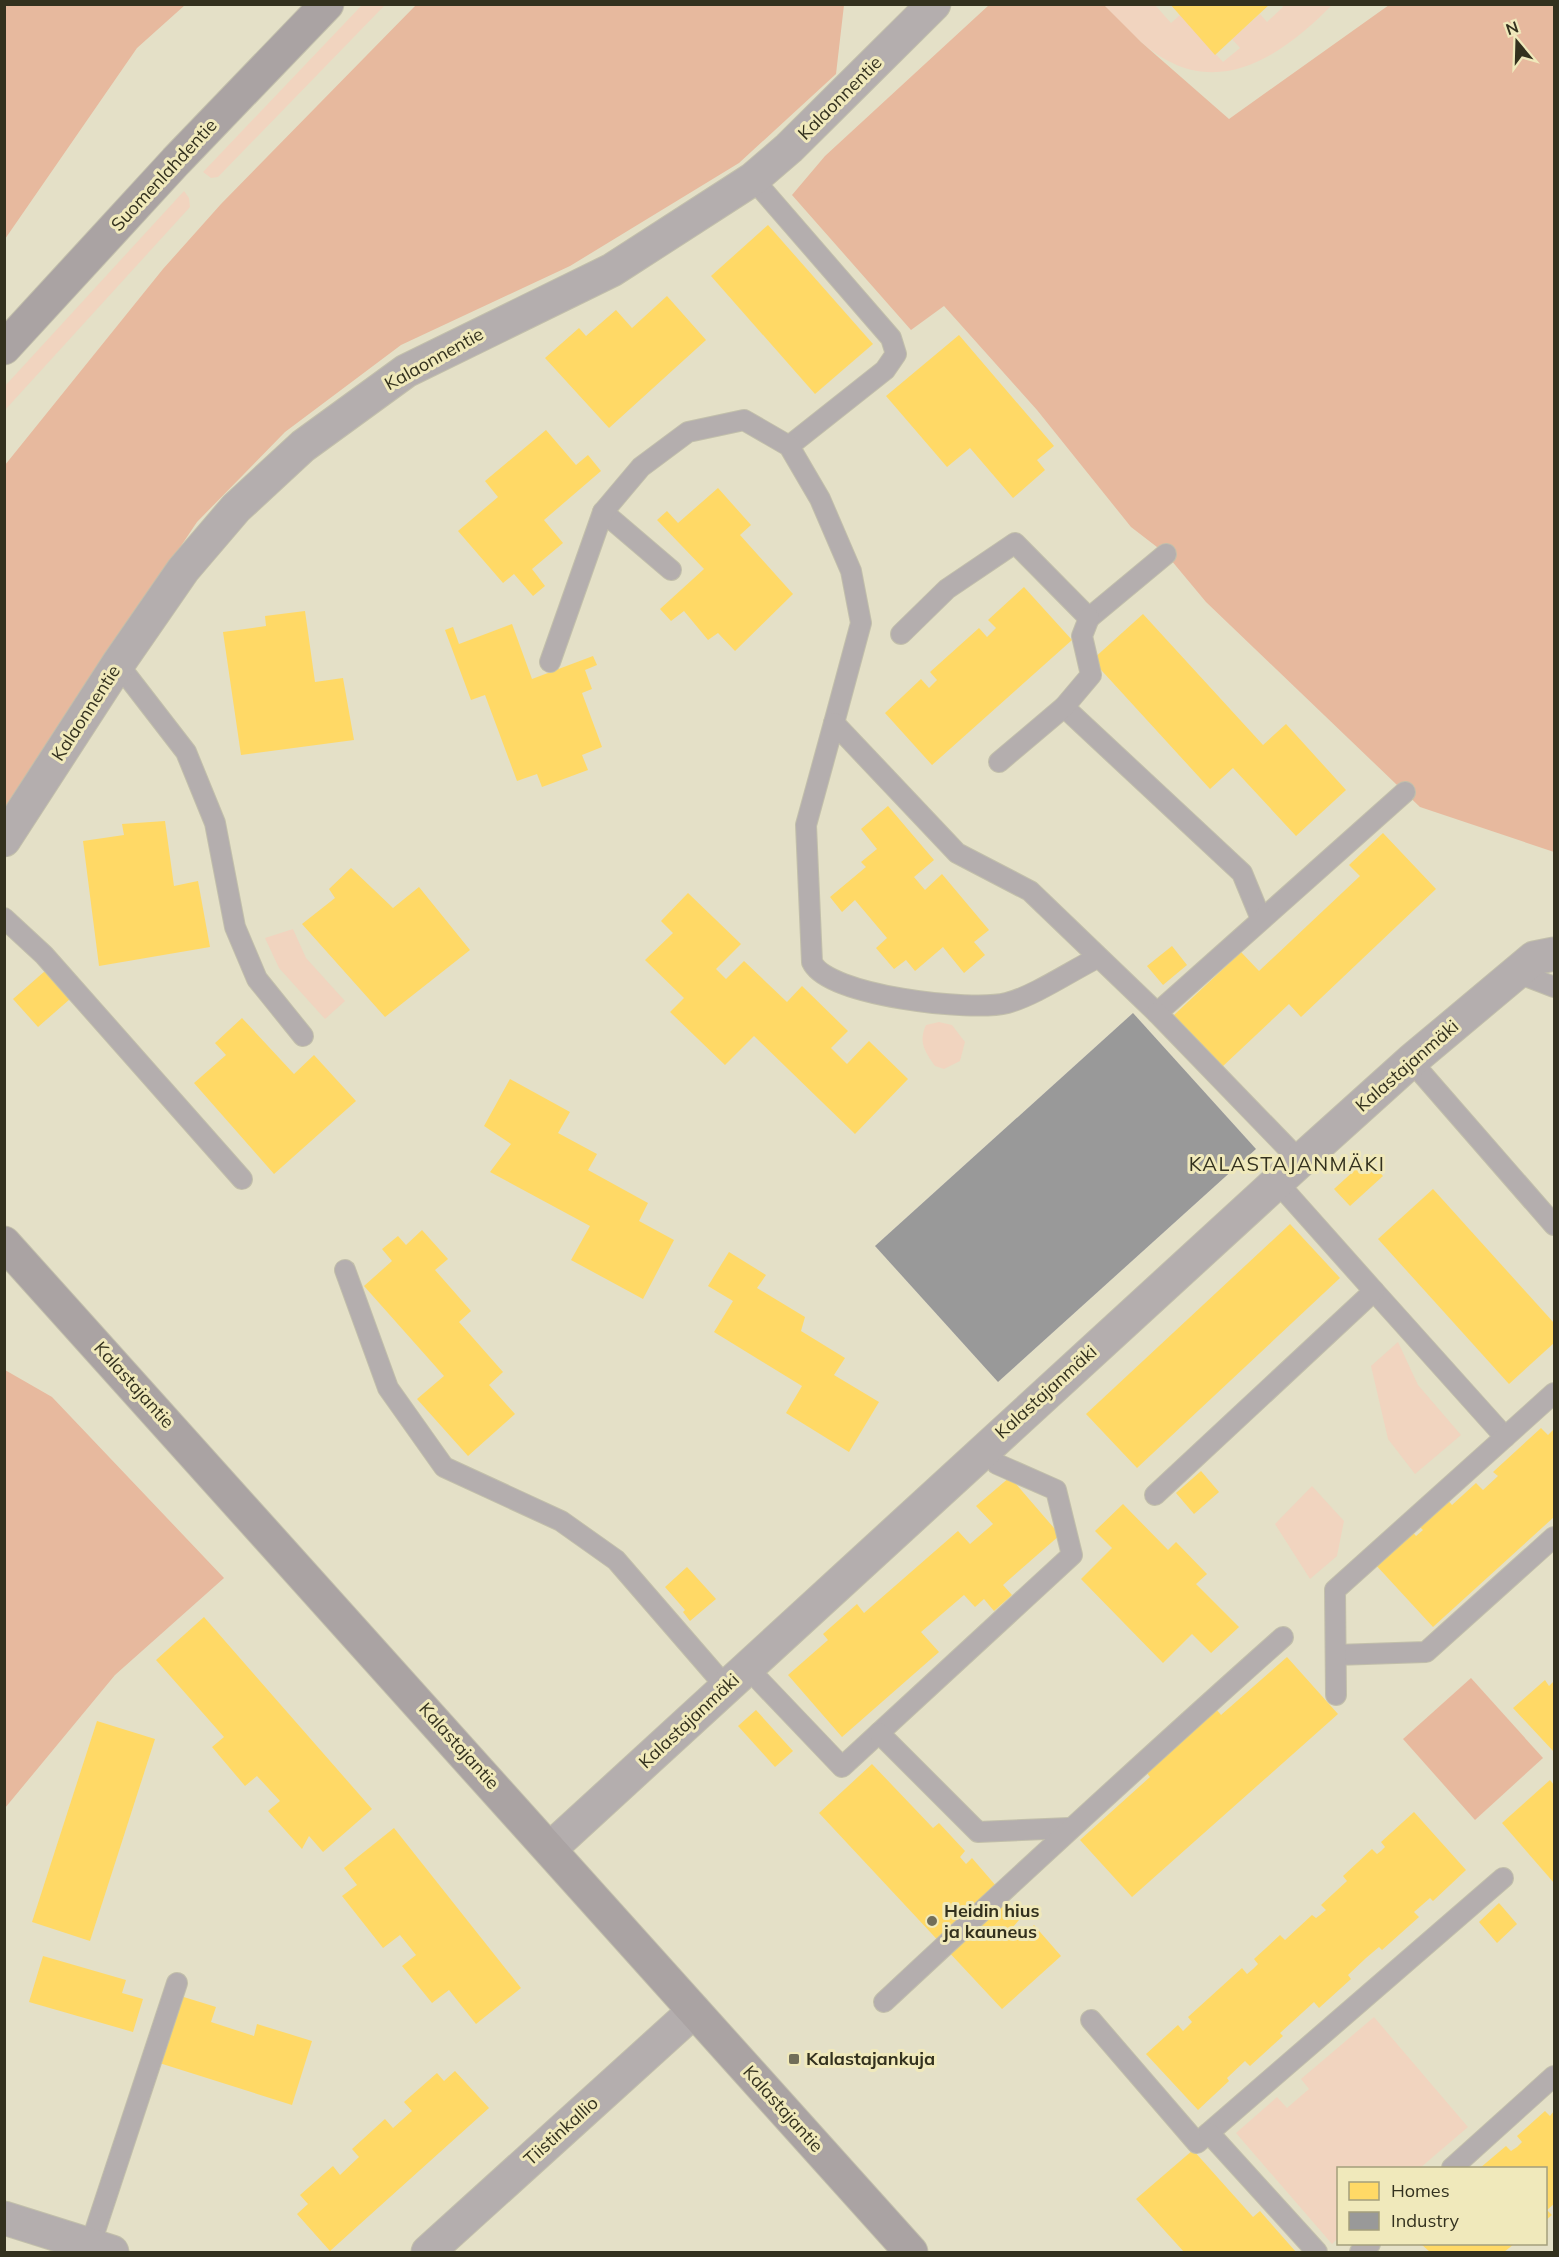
<svg xmlns="http://www.w3.org/2000/svg" width="1559" height="2257" font-family="Mulish,sans-serif">
  <style>
    .green { fill: #f1d4bf }
    .forest { fill: #e7b99e }
    .homes { fill: #ffd966 }
    .industry { fill: #999 }
    .lines { fill: none; stroke-linecap: round; stroke-linejoin: round }
    .service-casing { stroke: #c2bfab; stroke-width: 22 }
    .minor-casing { stroke: #c2bfab; stroke-width: 35 }
    .secondary-casing { stroke: #c2bfab; stroke-width: 35 }
    .service { stroke: #b4aeae; stroke-width: 20 }
    .minor { stroke: #b4aeae; stroke-width: 33 }
    .secondary { stroke: #aaa3a3; stroke-width: 33 }
    .poi-dot { fill: #716e59; stroke: #f0e9bb; stroke-width: 2 }
    .labels { text-anchor: middle; stroke-width: 6; stroke-linejoin: round; paint-order: stroke }
    .street-label { font-size: 18px; fill: #33311e; stroke: #f0e9bb }
    .poi-label { font-size: 18px; font-weight: bold; fill: #33311e; stroke: #f0e9bb; text-anchor: start }
    .neighbourhood-label { font-size: 20px; letter-spacing: 1.5px; fill: #33311e; stroke: #f0e9bb }
  </style>
  <rect width="100%" height="100%" fill="#e4e0c7"/>
  <!-- green -->
  <g class="green">
    <polygon points="362,5 385,5 218,177 211,178 203,172"/>
    <path d="M1104 5H1155L1171 23 1180 15 1223 62 1240 48 1232 39 1260 14 1267 22 1283 7 1282 5H1332C1277 61 1210 104 1140 41 1127 30 1116 17 1104 5Z"/>
    <polygon points="184,191 189,198 190,207 5,410 5,386"/>
    <polygon points="293,929 306,958 345,1001 325,1019 279,968 265,938"/>
    <path d="M939 1022 952 1025 965 1042 960 1061 944 1069 935 1066C925 1052 918 1042 926 1025Z"/>
    <polygon points="1398,1342 1418,1385 1461,1435 1415,1474 1388,1439 1371,1366"/>
    <polygon points="1312,1486 1344,1521 1337,1556 1310,1579 1275,1524"/>
    <polygon points="1374,2017 1468,2127 1420,2168 1338,2168 1338,2238 1332,2244 1236,2133 1277,2097 1287,2108 1309,2089 1301,2079"/>
  </g>
  <!-- forest -->
  <g class="forest">
    <polygon points="5,4 185,5 137,48 5,239"/>
    <polygon points="416,5 844,5 836,74 739,163 570,266 401,345 285,432 197,522 5,809 5,465 163,269 221,204"/>
    <polygon points="989,5 1104,5 1141,42 1229,119 1389,5 1554,5 1554,852 1420,807 1206,602 1166,554 1131,527 1037,410 944,306 911,330 792,195 825,156"/>
    <polygon points="5,1370 52,1397 224,1578 115,1675 5,1808"/>
    <polygon points="1471,1678 1543,1758 1475,1820 1403,1739"/>
  </g>
  <!-- homes -->
  <g class="homes">
    <polygon points="1170,4 1270,4 1215,55"/>
    <polygon points="768,225 873,344 815,394 711,276"/>
    <polygon points="667,296 706,340 609,428 545,358 579,328 586,336 616,310 632,328"/>
    <polygon points="959,335 1054,446 1037,460 1045,470 1013,498 970,448 947,467 886,396"/>
    <polygon points="546,430 576,465 588,455 601,471 544,520 563,543 532,569 545,586 533,596 514,574 503,583 458,531 498,497 485,481"/>
    <polygon points="718,488 751,525 740,535 793,594 735,651 718,633 708,640 684,611 671,621 660,609 704,569 657,520 667,511 678,523"/>
    <polygon points="1024,587 1072,640 932,765 885,713 921,679 929,688 937,680 930,672 979,628 987,637 996,628 988,620"/>
    <polygon points="305,611 315,682 343,678 354,740 241,755 223,632 266,626 265,616"/>
    <polygon points="1143,614 1263,745 1286,724 1346,790 1296,836 1233,768 1210,789 1092,660"/>
    <polygon points="512,624 532,679 593,656 597,665 585,670 592,689 582,693 602,747 582,755 588,770 542,787 537,774 517,781 485,695 471,700 445,630 453,627 459,644"/>
    <polygon points="888,806 934,860 914,877 925,890 942,874 989,930 974,942 985,955 964,973 943,947 915,971 906,960 894,969 876,948 887,938 855,900 842,912 830,897 866,867 861,862 877,849 861,829"/>
    <polygon points="165,821 174,886 198,881 210,947 99,966 83,841 124,835 122,824"/>
    <polygon points="1383,833 1436,889 1301,1017 1289,1004 1222,1067 1173,1016 1241,952 1259,971 1360,876 1349,865"/>
    <polygon points="351,868 393,908 419,887 470,950 385,1017 302,924 335,898 329,889"/>
    <polygon points="688,893 741,944 716,969 726,979 744,961 787,1002 802,986 848,1031 831,1048 847,1064 869,1041 908,1079 855,1134 754,1036 725,1065 670,1012 684,998 645,960 673,933 661,921"/>
    <polygon points="1172,946 1187,965 1163,985 1147,966"/>
    <polygon points="45,971 70,999 38,1027 13,999"/>
    <polygon points="242,1018 294,1074 314,1055 356,1101 274,1174 194,1083 226,1055 215,1043"/>
    <polygon points="510,1079 570,1112 558,1133 597,1154 588,1170 648,1203 639,1221 674,1240 643,1299 571,1260 590,1226 490,1172 511,1144 484,1126"/>
    <polygon points="1367,1159 1383,1176 1350,1206 1334,1189"/>
    <polygon points="1433,1189 1554,1323 1554,1343 1509,1384 1378,1239"/>
    <polygon points="1290,1224 1340,1278 1137,1468 1086,1414"/>
    <polygon points="422,1230 448,1259 435,1270 471,1311 459,1322 503,1372 489,1385 515,1414 468,1456 417,1399 444,1376 364,1286 392,1261 382,1249 398,1236 406,1245"/>
    <polygon points="729,1252 766,1275 757,1288 805,1317 801,1331 845,1358 834,1375 879,1402 849,1452 786,1413 802,1386 714,1332 733,1301 708,1286"/>
    <polygon points="1541,1428 1548,1435 1554,1429 1554,1517 1433,1627 1374,1563 1410,1529 1416,1536 1423,1530 1417,1524 1446,1498 1452,1505 1476,1483 1483,1490 1498,1476 1493,1472"/>
    <polygon points="1201,1471 1219,1492 1194,1514 1176,1493"/>
    <polygon points="1010,1477 1060,1535 1003,1585 1012,1595 994,1611 984,1599 975,1607 964,1595 921,1632 939,1652 842,1737 788,1675 828,1640 823,1634 857,1604 864,1613 958,1531 970,1544 993,1524 976,1506"/>
    <polygon points="1123,1504 1168,1550 1176,1542 1207,1574 1196,1584 1239,1627 1211,1653 1192,1634 1163,1663 1081,1579 1112,1548 1095,1531"/>
    <polygon points="687,1567 716,1599 690,1621 683,1612 685,1610 665,1587"/>
    <polygon points="204,1617 372,1809 323,1852 309,1836 302,1849 268,1811 280,1801 257,1776 245,1786 212,1747 224,1737 156,1660"/>
    <polygon points="1287,1657 1338,1714 1132,1897 1080,1840 1150,1777 1146,1772 1216,1709 1221,1715"/>
    <polygon points="1545,1680 1549,1686 1554,1681 1554,1752 1513,1708"/>
    <polygon points="756,1710 793,1751 775,1767 738,1726"/>
    <polygon points="97,1721 155,1739 90,1941 32,1922"/>
    <polygon points="872,1764 933,1828 939,1823 965,1851 960,1857 966,1864 972,1858 997,1887 992,1892 1019,1920 1013,1927 1023,1937 1034,1925 1061,1956 1002,2009 819,1813"/>
    <polygon points="1550,1780 1554,1785 1554,1883 1502,1823"/>
    <polygon points="1414,1812 1466,1870 1433,1901 1430,1898 1414,1912 1419,1917 1382,1950 1379,1947 1366,1958 1348,1975 1351,1979 1319,2008 1314,2002 1280,2033 1283,2036 1250,2066 1245,2061 1227,2078 1229,2081 1198,2110 1146,2054 1178,2025 1183,2031 1192,2022 1188,2017 1242,1968 1247,1974 1253,1969 1258,1964 1254,1959 1280,1935 1285,1940 1312,1915 1316,1918 1320,1915 1326,1910 1321,1905 1347,1881 1343,1876 1372,1849 1377,1854 1381,1851 1385,1847 1381,1842"/>
    <polygon points="394,1828 521,1988 476,2024 449,1990 432,2003 402,1966 416,1955 400,1935 383,1948 342,1896 357,1885 344,1868"/>
    <polygon points="1499,1903 1517,1924 1497,1943 1479,1922"/>
    <polygon points="43,1956 126,1980 122,1993 143,1999 133,2032 29,2002"/>
    <polygon points="174,1994 216,2007 211,2022 254,2036 257,2024 312,2041 292,2105 153,2061"/>
    <polygon points="455,2071 489,2108 330,2251 297,2214 308,2204 300,2195 333,2166 340,2175 359,2157 352,2149 385,2119 393,2128 412,2111 404,2102 437,2073 444,2081"/>
    <polygon points="1545,2111 1550,2116 1554,2111 1554,2204 1547,2210 1552,2215 1546,2220 1546,2168 1480,2168 1506,2146 1511,2151 1517,2147 1522,2142 1517,2136"/>
    <polygon points="1193,2150 1253,2217 1260,2211 1296,2252 1184,2252 1136,2199"/>
    <polygon points="1421,2244 1514,2244 1504,2252 1430,2252"/>
  </g>
  <!-- industry -->
  <polygon class="industry" points="1133,1013 1256,1149 998,1382 875,1246"/>
  <g class="lines">
    <defs>
      <g id="service">
        <polyline points="753,179 891,338 896,354 885,370 789,446"/>
        <polyline points="603,512 671,570"/>
        <polyline points="901,634 947,589 1015,543 1089,618 1166,554"/>
        <polyline points="550,662 603,512 641,467 688,432 744,420 789,446 820,499 851,571 861,623 834,723"/>
        <polyline points="118,664 186,752 215,823 235,927 257,979 303,1036"/>
        <polyline points="1064,707 1242,873 1261,919"/>
        <polyline points="999,762 1064,707 1091,675 1082,636 1089,618"/>
        <polyline points="4,918 44,955 242,1179"/>
        <path d="M1097 958C1071 971 1034 996 1007 1003 972 1012 827 996 812 962L806 825 834 723 957 853 1030 891 1157 1013 1405 792"/>
        <polyline points="1518,973 1554,987"/>
        <polyline points="1157,1013 1300,1161"/>
        <polyline points="1411,1061 1554,1225"/>
        <polyline points="345,1270 388,1388 444,1467 561,1521 616,1560 726,1687"/>
        <polyline points="1374,1291 1505,1437"/>
        <polyline points="1155,1495 1374,1291 1277,1182"/>
        <polyline points="1336,1655 1426,1652 1554,1537"/>
        <polyline points="760,1681 842,1767 1072,1555 1056,1490 997,1464"/>
        <polyline points="1336,1695 1335,1590 1554,1393"/>
        <polyline points="879,1733 978,1832 1069,1828"/>
        <path d="M884 2002C1016 1879 1148 1757 1283 1637"/>
        <polyline points="1091,2020 1197,2143 1503,1878"/>
        <polyline points="1209,2133 1317,2252"/>
        <polyline points="1452,2168 1554,2076"/>
        <polyline points="90,2246 177,1983"/>
        <polyline points="1360,2252 1370,2244"/>
      </g>
      <g id="minor">
        <polyline points="4,840 118,664 183,570 236,508 303,446 406,371 612,270 753,179 789,148 934,4"/>
        <polyline points="551,1848 1300,1161 1411,1061 1534,958 1554,954"/>
        <polyline points="4,2218 112,2252"/>
        <polyline points="428,2252 694,2011"/>
      </g>
      <g id="secondary">
        <polyline points="4,348 176,161 327,4"/>
        <polyline points="4,1243 911,2252"/>
      </g>
    </defs>
    <!-- service casing -->
    <use href="#service" class="service-casing"/>
    <!-- minor casing -->
    <use href="#minor" class="minor-casing"/>
    <!-- secondary casing -->
    <use href="#secondary" class="secondary-casing"/>
    <!-- service -->
    <use href="#service" class="service"/>
    <!-- minor -->
    <use href="#minor" class="minor"/>
    <!-- secondary -->
    <use href="#secondary" class="secondary"/>
  </g>
  <!-- markers -->
  <g class="poi-dot">
    <circle cx="932" cy="1921" r="6"/>
    <rect x="788" y="2053" width="12" height="12" rx="3"/>
  </g>
  <g class="labels">
    <!-- street labels -->
    <g class="street-label">
      <text transform="translate(840 98) rotate(-45)" y="6">Kalaonnentie</text>
      <text transform="translate(164 175) rotate(-47)" y="6">Suomenlahdentie</text>
      <text transform="translate(434 359) rotate(-29)" y="6">Kalaonnentie</text>
      <text transform="translate(86 713) rotate(-57)" y="6">Kalaonnentie</text>
      <text transform="translate(1407 1066) rotate(-41)" y="6">Kalastajanmäki</text>
      <text transform="translate(134 1385) rotate(48)" y="6">Kalastajantie</text>
      <text transform="translate(1046 1392) rotate(-42)" y="6">Kalastajanmäki</text>
      <text transform="translate(689 1721) rotate(-43)" y="6">Kalastajanmäki</text>
      <text transform="translate(459 1746) rotate(48)" y="6">Kalastajantie</text>
      <text transform="translate(783 2109) rotate(48)" y="6">Kalastajantie</text>
      <text transform="translate(561 2131) rotate(-42)" y="6">Tiistinkallio</text>
    </g>
    <!-- poi labels -->
    <g class="poi-label">
      <text x="944" y="1917">Heidin hius<tspan x="944" dy="21">ja kauneus</tspan></text>
      <text x="806" y="2065">Kalastajankuja</text>
    </g>
    <!-- neighbourhood labels -->
    <g class="neighbourhood-label">
      <text x="1287" y="1171">KALASTAJANMÄKI</text>
    </g>
  </g>
  <!-- border -->
  <rect width="1559" height="2257" fill="none" stroke="#33311e" stroke-width="12"/>
  <!-- legend -->
  <rect x="1337" y="2167" width="210" height="78" fill="#f0e9bb" stroke="#a49f7c" stroke-width="1.5"/>
  <rect x="1349" y="2182" width="30" height="18" fill="#ffd966" stroke="#a49f7c" stroke-width="1.5"/>
  <text x="1391" y="2197" font-size="18" fill="#33311e">Homes</text>
  <rect x="1349" y="2212" width="30" height="18" fill="#999999" stroke="#a49f7c" stroke-width="1.5"/>
  <text x="1391" y="2227" font-size="18" fill="#33311e">Industry</text>
  <!-- north arrow -->
  <g transform="translate(1517 42) rotate(341)" stroke="#f0e9bb" stroke-width="4.5" paint-order="stroke">
  <path d="M0-4.5L10 22L0 15L-10 22Z" fill="#33311e"/>
  <text y="-9" font-size="16" font-weight="bold" text-anchor="middle" fill="#33311e">N</text>
  </g>
</svg>
